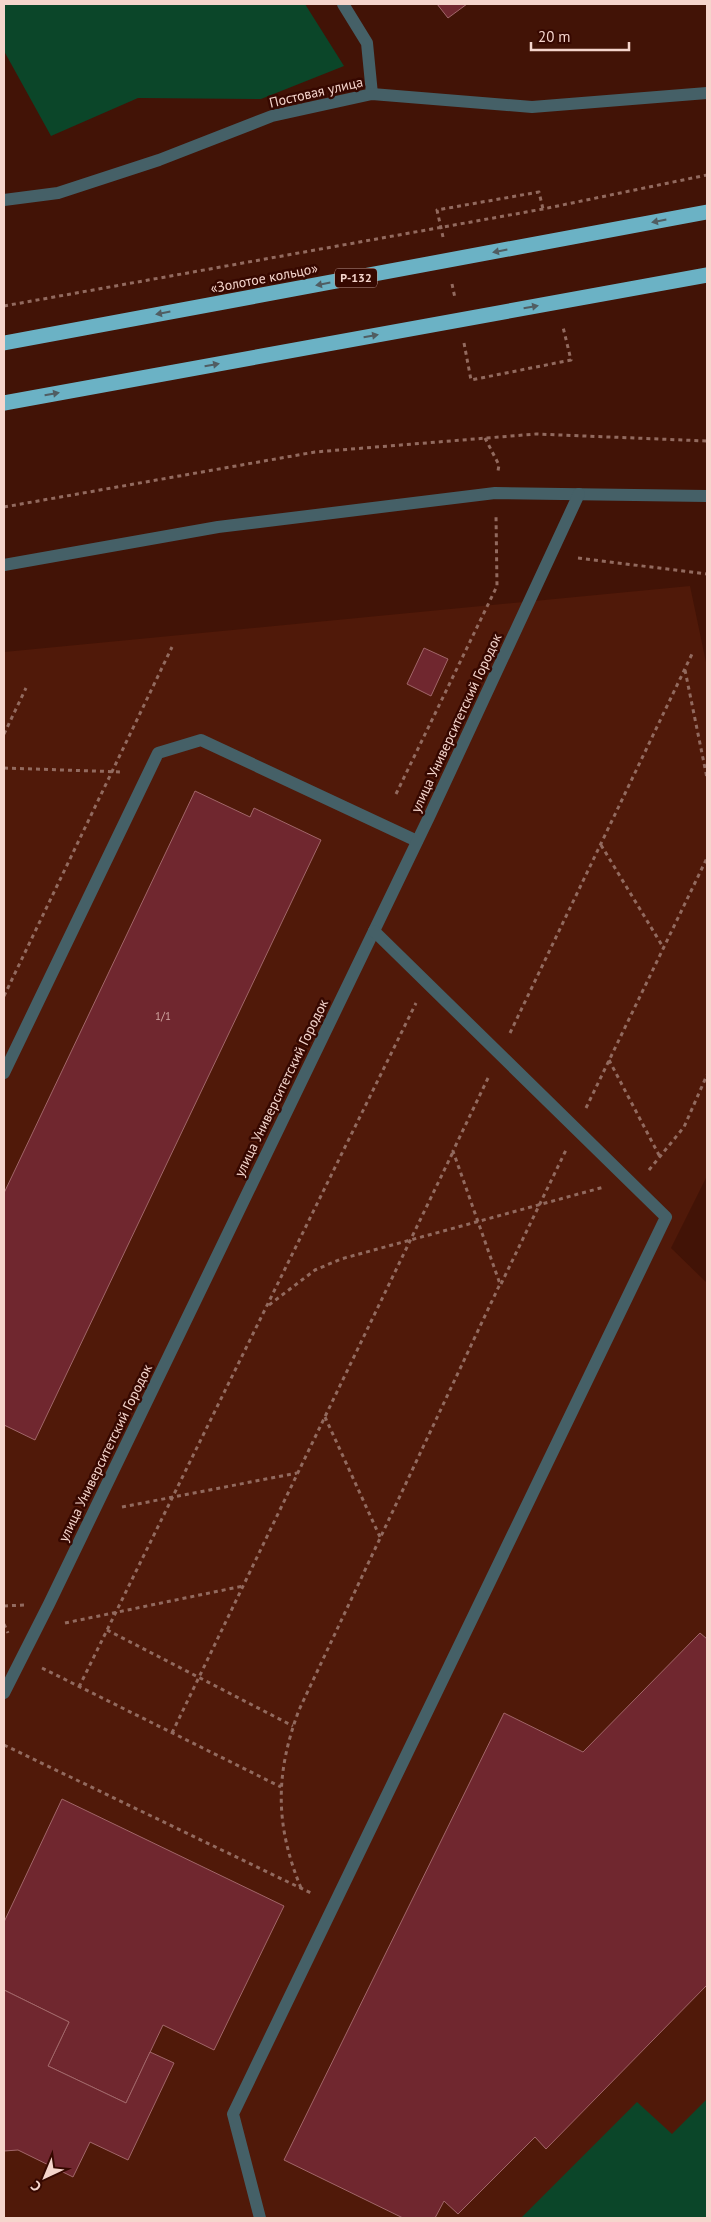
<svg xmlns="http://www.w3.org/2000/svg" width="711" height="2222" font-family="'PT Sans',sans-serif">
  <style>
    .built { fill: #501909 }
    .green { fill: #0b4629 }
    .building { fill: #70272f; stroke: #a16669 }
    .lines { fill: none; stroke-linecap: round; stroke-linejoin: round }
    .path { stroke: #926a5f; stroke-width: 3; stroke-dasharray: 4 4; stroke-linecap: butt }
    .minor { stroke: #456067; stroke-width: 12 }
    .highway { stroke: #6bb2c5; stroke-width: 15 }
    .oneway { fill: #505d62 }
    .labels { text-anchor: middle; stroke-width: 5; stroke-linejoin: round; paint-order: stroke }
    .number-label { font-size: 11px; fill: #d4aaa5 }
    .shield { fill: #360800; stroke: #bc988f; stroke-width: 1 }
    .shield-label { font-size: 12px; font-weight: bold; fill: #f5d5cc }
    .street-label { font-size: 14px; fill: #f5d5cc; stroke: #360800 }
  </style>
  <rect width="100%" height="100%" fill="#421306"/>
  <!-- built -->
  <polygon class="built" points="690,586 707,667 707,1176 671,1248 707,1283 707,2218 4,2218 4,652"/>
  <!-- green -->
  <g class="green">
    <polygon points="4,4 305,4 344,66 261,99 138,98 51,136 4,51"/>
    <polygon points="707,2099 707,2218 521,2218 637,2102 672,2134"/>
  </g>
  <!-- building -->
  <g class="building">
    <polygon points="437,4 467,4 448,18"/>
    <polygon points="424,648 448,659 431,696 407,684"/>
    <polygon points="195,791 250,817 254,808 321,840 35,1440 4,1425 4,1193"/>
    <polygon points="700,1633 707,1639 707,1985 546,2149 535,2137 458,2214 444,2201 435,2218 403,2218 284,2160 504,1713 583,1752"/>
    <polygon points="62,1799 284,1906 214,2050 163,2025 126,2103 48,2066 69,2022 4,1990 4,1922"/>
    <polygon points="4,1990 69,2022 48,2066 126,2103 150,2052 174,2063 128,2160 90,2142 73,2177 18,2150 4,2151"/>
  </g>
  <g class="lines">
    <!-- path -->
    <g class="path">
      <polyline points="443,237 437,210 539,192 543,209"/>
      <polyline points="452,284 455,298"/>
      <polyline points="4,306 543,209 707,175"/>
      <polyline points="464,343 471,380 571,360 563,327"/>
      <polyline points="485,438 499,465 498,471"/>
      <polyline points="4,507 315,452 536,434 707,441"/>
      <polyline points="578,558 707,574"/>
      <polyline points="685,670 707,778"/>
      <polyline points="4,734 26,688"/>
      <polyline points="4,768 123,772"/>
      <polyline points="396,794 497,586 496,515"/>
      <polyline points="601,845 663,947"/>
      <polyline points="4,996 172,647"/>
      <polyline points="510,1033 692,654"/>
      <polyline points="609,1060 660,1157"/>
      <polyline points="586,1108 707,858"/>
      <polyline points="649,1170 684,1127 707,1075"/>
      <polyline points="501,1284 566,1150"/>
      <polyline points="269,1305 315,1270 341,1259 604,1187"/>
      <polyline points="325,1417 380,1537"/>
      <polyline points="122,1507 297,1473"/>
      <polyline points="4,1606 24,1605"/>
      <polyline points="65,1623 243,1586"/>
      <polyline points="4,1624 8,1633"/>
      <polyline points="107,1630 293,1726"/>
      <polyline points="42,1668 281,1787"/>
      <polyline points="79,1687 416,1003"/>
      <polyline points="172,1733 453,1152"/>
      <polyline points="4,1745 313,1894"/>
      <path d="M301 1888C275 1825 275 1774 299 1710L500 1284 453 1151 489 1076"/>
    </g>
    <!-- minor -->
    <g class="minor">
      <polyline points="343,4 367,43 372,94"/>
      <polyline points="4,200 58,193 159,160 272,116 372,94 532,107 707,93"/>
      <polyline points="4,565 218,527 495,493 707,496"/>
      <polyline points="4,1073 158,753 201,740 417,841"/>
      <polyline points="4,1693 49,1604 429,817 579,494"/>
      <polyline points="260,2218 233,2114 666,1217 374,931"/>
    </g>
    <!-- highway -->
    <g class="highway">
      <polyline points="4,343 707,212"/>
      <polyline points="4,403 707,275"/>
    </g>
  </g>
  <!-- one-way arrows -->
  <defs><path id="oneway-solid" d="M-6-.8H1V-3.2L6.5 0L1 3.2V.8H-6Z" transform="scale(1.25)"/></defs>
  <g class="oneway">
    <use href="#oneway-solid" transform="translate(659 221) rotate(169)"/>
    <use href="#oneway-solid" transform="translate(500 251) rotate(169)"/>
    <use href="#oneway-solid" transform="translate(323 284) rotate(169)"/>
    <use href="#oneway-solid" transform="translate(531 307) rotate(-10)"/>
    <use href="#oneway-solid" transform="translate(163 313) rotate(169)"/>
    <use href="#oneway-solid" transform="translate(371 336) rotate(-10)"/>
    <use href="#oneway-solid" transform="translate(212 365) rotate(-10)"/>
    <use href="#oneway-solid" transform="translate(52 394) rotate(-10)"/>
  </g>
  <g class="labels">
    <!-- number labels -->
    <g class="number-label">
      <text x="163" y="1020">1/1</text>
    </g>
    <!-- shield labels -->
    <rect class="shield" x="335" y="268.5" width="42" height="19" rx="4"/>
    <g class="shield-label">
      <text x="356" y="282">Р-132</text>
    </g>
    <!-- street labels -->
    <g class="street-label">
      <text transform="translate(316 92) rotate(-13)" y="5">Постовая улица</text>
      <text transform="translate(264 278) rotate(-11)" y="5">«Золотое кольцо»</text>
      <text transform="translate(456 723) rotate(-65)" y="5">улица Университетский Городок</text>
      <text transform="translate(281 1088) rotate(-64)" y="5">улица Университетский Городок</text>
      <text transform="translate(105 1453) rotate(-64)" y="5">улица Университетский Городок</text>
    </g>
  </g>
  <!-- border -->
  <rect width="711" height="2222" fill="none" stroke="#f5d5cc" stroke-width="10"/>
  <!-- north arrow -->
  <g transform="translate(45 2177) rotate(224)" stroke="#360800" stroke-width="4" paint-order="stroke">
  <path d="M0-4L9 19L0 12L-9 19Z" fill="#f5d5cc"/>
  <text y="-8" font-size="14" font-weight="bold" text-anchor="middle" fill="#f5d5cc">С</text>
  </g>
  <!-- scale -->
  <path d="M531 42v8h98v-8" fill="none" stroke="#f5d5cc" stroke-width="2.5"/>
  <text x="538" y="42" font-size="15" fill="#f5d5cc" stroke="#360800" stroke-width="4" paint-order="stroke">20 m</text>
</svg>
